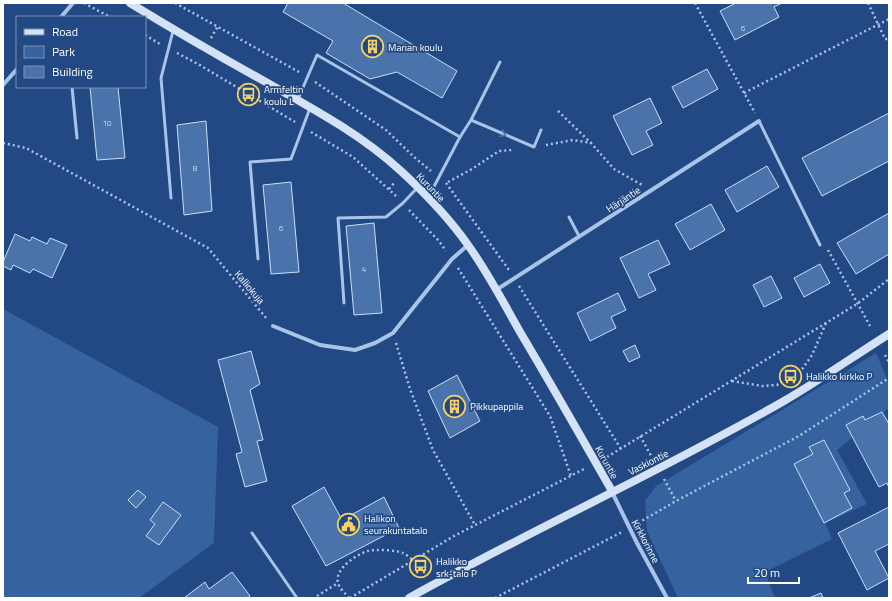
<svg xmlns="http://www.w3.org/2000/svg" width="892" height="601" font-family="'Titillium Web',sans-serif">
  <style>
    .green { fill: #3662a0 }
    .building { fill: #4a72ab; stroke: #cddef6 }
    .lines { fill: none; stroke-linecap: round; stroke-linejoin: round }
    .path { stroke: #a9c4e8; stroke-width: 2.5; stroke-dasharray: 2 3; stroke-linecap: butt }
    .lane { stroke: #a9c4e8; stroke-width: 3 }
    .street { stroke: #a9c4e8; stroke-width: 4 }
    .secondary { stroke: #d4e2f7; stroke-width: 8 }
    .oneway { stroke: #5174a6 }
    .labels { text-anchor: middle; stroke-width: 3.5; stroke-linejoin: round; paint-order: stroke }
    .number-label { font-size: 8px; fill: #d2dcea }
    .poi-label { font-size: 10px; fill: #fff; stroke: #224983; text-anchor: start }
    .street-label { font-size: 10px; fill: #fff; stroke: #224983 }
  </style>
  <rect width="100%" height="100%" fill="#224983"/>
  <!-- green -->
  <g class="green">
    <polygon points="3,309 218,427 214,543 139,598 3,598"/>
    <polygon points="876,353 889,383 889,408 837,450 867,504 825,523 832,539 765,572 775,598 678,598 647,531 645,501 656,486"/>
  </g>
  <!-- building -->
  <g class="building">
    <polygon points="288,3 343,3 457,71 442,98 397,72 370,79 326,53 333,41 283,12"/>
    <polygon points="736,3 782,3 774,7 779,17 735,40 720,11"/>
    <polygon points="707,69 718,89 683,108 672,87"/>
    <polygon points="90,87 118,87 125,158 97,160"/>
    <polygon points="650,98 662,123 646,131 653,145 632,155 613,116"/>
    <polygon points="889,113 889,161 822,196 802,158"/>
    <polygon points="206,121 212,211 184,215 177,125"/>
    <polygon points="767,166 779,187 737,212 725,190"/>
    <polygon points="291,182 299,272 271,274 263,185"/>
    <polygon points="711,204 725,230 690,250 675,224"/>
    <polygon points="889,213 889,254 856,274 837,243"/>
    <polygon points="374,223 382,313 354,315 346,226"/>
    <polygon points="15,234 30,241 32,237 47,244 50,238 67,245 52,278 33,269 30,273 13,265 11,270 3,266 3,262"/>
    <polygon points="658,240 670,264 648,274 656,290 639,298 620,258"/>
    <polygon points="820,264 830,283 804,297 794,278"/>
    <polygon points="771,276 782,298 764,307 753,285"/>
    <polygon points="618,293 626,310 611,317 616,328 590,341 577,313"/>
    <polygon points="635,345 640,357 629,362 623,351"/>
    <polygon points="251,351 260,384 250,390 263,440 257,441 267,481 245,487 236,454 242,452 218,360"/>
    <polygon points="457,375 480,421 450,438 428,391"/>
    <polygon points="882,412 889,424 889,488 887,483 879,487 846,425 863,416 865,420"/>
    <polygon points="824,440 850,490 844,493 852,508 824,523 794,464 813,454 809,447"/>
    <polygon points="324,487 342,520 384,497 399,528 326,566 292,506"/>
    <polygon points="138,490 146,497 136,508 128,500"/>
    <polygon points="163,502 181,515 159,545 146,536 155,524 150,520"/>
    <polygon points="889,507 889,544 875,551 889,578 867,590 838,533"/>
    <polygon points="232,572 250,596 247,598 184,598 205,582 209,589"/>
    <polygon points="821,593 823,598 809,598"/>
  </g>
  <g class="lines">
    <!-- path -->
    <g class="path">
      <polyline points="84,3 110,17"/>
      <polyline points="175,3 299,72"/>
      <polyline points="695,3 755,113"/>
      <polyline points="868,3 885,39 889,39"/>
      <polyline points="145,35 160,44"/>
      <polyline points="211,38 218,26"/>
      <polyline points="177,53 198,64 295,122"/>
      <polyline points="315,82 386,130 414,157 431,171"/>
      <polyline points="744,93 889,19"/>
      <polyline points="558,111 591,143"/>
      <polyline points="311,132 353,157 396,196"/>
      <polyline points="3,143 26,148 208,248 267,319"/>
      <polyline points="546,145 573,140 591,143 614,169 642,185"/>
      <polyline points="448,182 472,169 499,151 513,150"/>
      <polyline points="446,183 509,270"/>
      <polyline points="389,189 395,182"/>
      <polyline points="409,210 439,241 446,251"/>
      <polyline points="828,250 870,326"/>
      <polyline points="458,268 550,416 571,476"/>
      <polyline points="519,286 621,449"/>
      <polyline points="396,343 410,389 433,450 475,525"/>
      <polyline points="885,355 889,362"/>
      <polyline points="732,381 762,386 777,385 803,368 812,355 826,323"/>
      <polyline points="640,436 653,459"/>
      <polyline points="607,457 857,304 889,279"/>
      <polyline points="664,479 676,501"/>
      <polyline points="638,523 676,501 799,436 889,378"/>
      <polyline points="317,596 338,583"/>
      <path d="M349 598C346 594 339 588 338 583 334 569 357 554 368 551 375 549 396 550 403 553 406 554 410 558 413 560"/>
      <polyline points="350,598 454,536 586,468"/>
      <polyline points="495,598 622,532"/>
    </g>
    <!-- lane -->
    <g class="lane">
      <polyline points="72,87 77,138"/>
      <polyline points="298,99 317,55 460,137"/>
      <polyline points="471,120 534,147 541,130"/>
      <polyline points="759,121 820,245"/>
      <polyline points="429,196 460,137 471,120 500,62"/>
      <polyline points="171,198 161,78 173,31"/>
      <polyline points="569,217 579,236"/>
      <polyline points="258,259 250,162 291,159 310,108"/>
      <polyline points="344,303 338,218 386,217 403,203 418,187"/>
      <polyline points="252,533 297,598"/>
    </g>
    <!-- street -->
    <g class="street">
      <polyline points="61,17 73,3"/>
      <polyline points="3,85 17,69"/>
      <polyline points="496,290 759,121"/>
      <polyline points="273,326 320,345 355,350 375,343 393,333 452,259 468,245"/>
      <polyline points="612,492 637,543 667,598"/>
    </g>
    <!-- secondary -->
    <g class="secondary">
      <path d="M130 3C174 30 219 56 264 81 312 108 362 135 402 172 426 194 449 218 468 245 489 274 505 306 523 337 548 379 572 421 596 463L612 491"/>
      <path d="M409 598C533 529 662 471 784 401 820 380 854 356 889 334"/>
    </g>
  </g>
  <!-- one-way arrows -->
  <defs><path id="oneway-chevron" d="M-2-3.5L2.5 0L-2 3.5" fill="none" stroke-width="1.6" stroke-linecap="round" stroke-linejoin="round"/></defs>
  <use class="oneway" href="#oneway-chevron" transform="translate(503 134) rotate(22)"/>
  <!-- icons -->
  <defs>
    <symbol id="building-ring" viewBox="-11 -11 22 22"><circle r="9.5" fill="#224983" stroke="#f4d16b" stroke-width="1.5"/><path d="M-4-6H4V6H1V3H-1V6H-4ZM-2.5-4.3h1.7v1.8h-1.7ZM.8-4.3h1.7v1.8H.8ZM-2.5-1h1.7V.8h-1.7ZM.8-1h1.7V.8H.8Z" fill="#f4d16b"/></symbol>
    <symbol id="bus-ring" viewBox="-11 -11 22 22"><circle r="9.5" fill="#224983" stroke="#f4d16b" stroke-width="1.5"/><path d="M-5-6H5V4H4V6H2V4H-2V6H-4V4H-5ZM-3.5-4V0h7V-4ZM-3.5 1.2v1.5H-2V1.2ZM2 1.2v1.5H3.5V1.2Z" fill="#f4d16b"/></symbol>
    <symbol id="civic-ring" viewBox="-11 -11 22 22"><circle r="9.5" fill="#224983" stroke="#f4d16b" stroke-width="1.5"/><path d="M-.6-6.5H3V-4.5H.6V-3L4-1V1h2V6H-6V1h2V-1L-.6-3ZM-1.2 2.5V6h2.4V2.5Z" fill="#f4d16b"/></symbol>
  </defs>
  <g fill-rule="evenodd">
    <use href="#building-ring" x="360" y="34" width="25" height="25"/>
    <use href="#bus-ring" x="236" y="82" width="25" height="25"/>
    <use href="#bus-ring" x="778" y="364" width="25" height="25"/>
    <use href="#building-ring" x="442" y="394" width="25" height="25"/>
    <use href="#civic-ring" x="336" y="512" width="25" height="25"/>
    <use href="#bus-ring" x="408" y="554" width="25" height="25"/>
  </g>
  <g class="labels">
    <!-- number labels -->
    <g class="number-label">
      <text x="743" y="31">6</text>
      <text x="107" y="126">10</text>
      <text x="195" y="171">8</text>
      <text x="281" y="231">6</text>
      <text x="364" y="272">4</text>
    </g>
    <!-- poi labels -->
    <g class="poi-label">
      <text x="388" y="51">Marian koulu</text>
      <text x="264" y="93">Armfeltin<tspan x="264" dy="12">koulu L</tspan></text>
      <text x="806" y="380">Halikko kirkko P</text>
      <text x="470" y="410">Pikkupappila</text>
      <text x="364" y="522">Halikon<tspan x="364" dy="12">seurakuntatalo</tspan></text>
      <text x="436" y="565">Halikko<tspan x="436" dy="12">srk-talo P</tspan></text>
    </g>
    <!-- street labels -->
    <g class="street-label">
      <text transform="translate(431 187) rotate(46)" y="4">Kuruntie</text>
      <text transform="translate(623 199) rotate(-33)" y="4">Härjäntie</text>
      <text transform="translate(250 287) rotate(50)" y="4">Kalliokuja</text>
      <text transform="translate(607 462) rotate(61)" y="4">Kuruntie</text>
      <text transform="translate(648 462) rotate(-27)" y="4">Vaskiontie</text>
      <text transform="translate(646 541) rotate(62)" y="4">Kirkkorinne</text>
    </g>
  </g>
  <!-- border -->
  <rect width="892" height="601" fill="none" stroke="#ffffff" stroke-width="8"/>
  <!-- legend -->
  <rect x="16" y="16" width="130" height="72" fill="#224983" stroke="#7a92b5"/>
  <rect x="24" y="29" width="20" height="6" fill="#d4e2f7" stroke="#7a92b5"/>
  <text x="52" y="36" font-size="12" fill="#ffffff">Road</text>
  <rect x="24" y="46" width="20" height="12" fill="#3662a0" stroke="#7a92b5"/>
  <text x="52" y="56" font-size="12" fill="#ffffff">Park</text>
  <rect x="24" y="66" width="20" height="12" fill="#4a72ab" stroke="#7a92b5"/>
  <text x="52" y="76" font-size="12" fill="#ffffff">Building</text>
  <!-- scale -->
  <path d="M748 577v6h51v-6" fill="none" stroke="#ffffff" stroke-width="2"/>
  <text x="754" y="577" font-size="12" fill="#ffffff" stroke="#224983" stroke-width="3" paint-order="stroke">20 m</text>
</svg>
